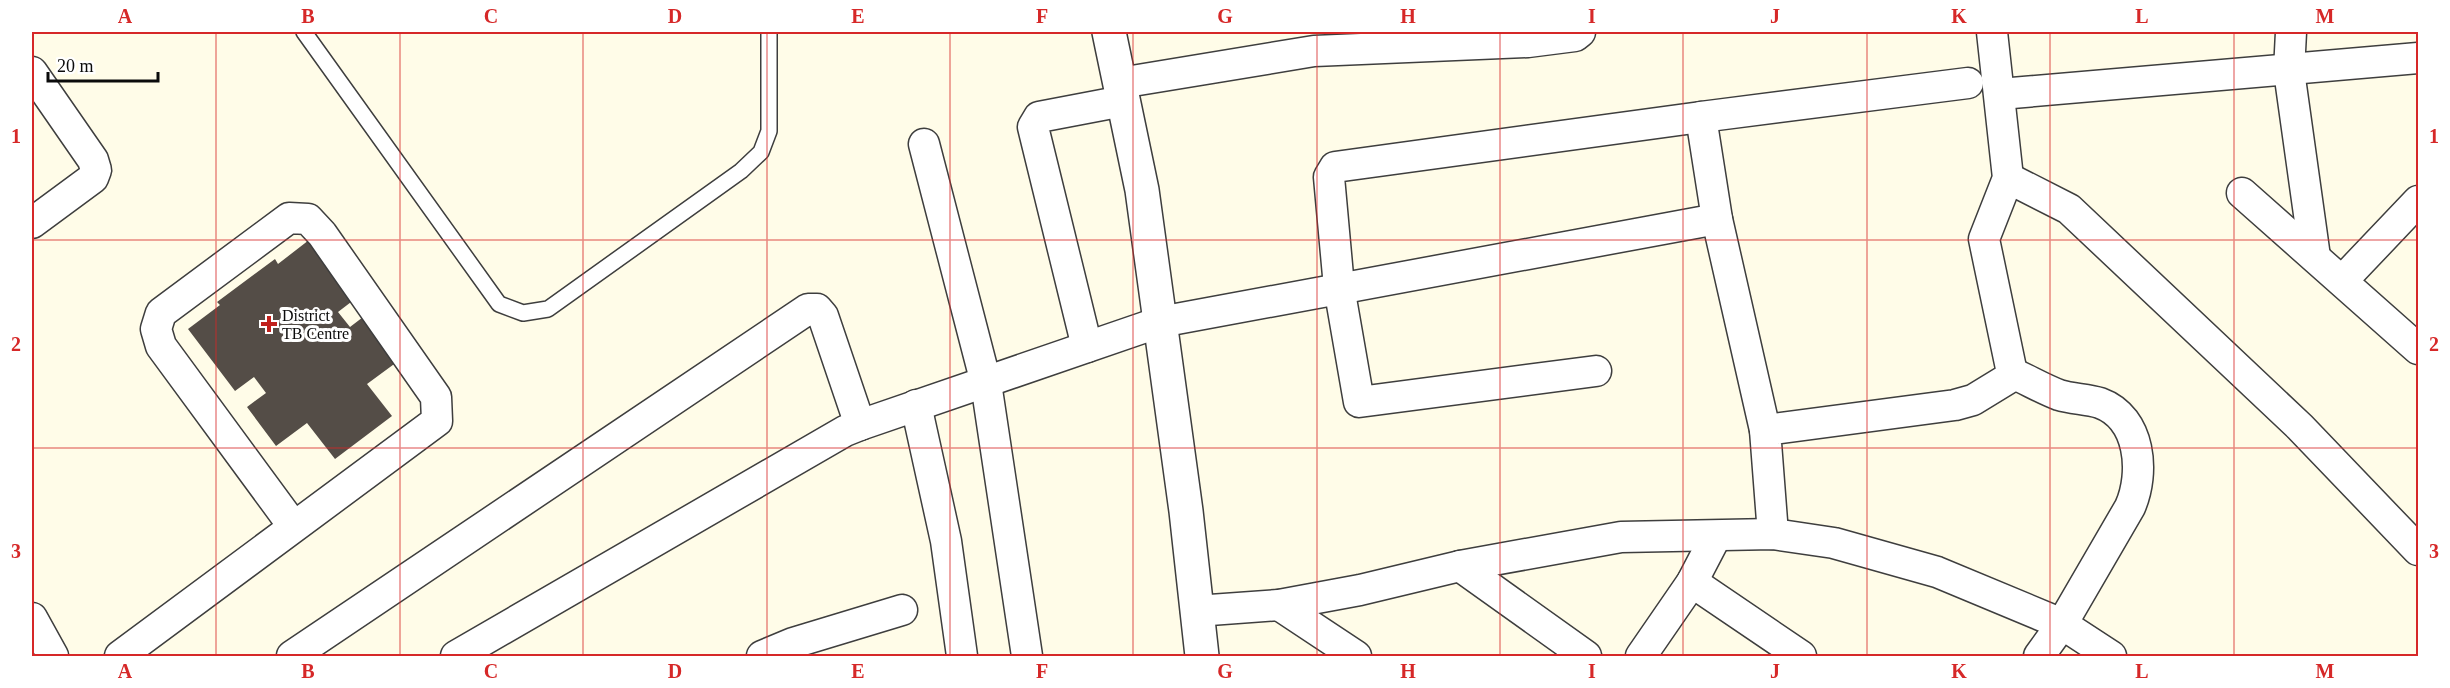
<svg xmlns="http://www.w3.org/2000/svg" width="2450" height="688" font-family="Georgia,serif">
  <style>
    .building { fill: #544d47 }
    .lines { fill: none; stroke-linecap: round; stroke-linejoin: round }
    .service-casing { stroke: #3e3e3e; stroke-width: 18 }
    .minor-casing { stroke: #3e3e3e; stroke-width: 33 }
    .tertiary-casing { stroke: #3e3e3e; stroke-width: 36 }
    .service { stroke: #fff; stroke-width: 15 }
    .minor { stroke: #fff; stroke-width: 30 }
    .tertiary { stroke: #fff; stroke-width: 33 }
    .grid { fill: none; stroke: #d62828; stroke-width: 1.5; stroke-opacity: 0.55 }
    .poi-dot { fill: #c1211d; stroke: #fff; stroke-width: 2 }
    .labels { text-anchor: middle; stroke-width: 6; stroke-linejoin: round; paint-order: stroke }
    .poi-label { font-size: 16px; fill: #0b0b0b; stroke: #fff; text-anchor: start }
    .neatline { fill: none; stroke: #d62828; stroke-width: 2 }
    .grid-label { font-size: 20px; text-anchor: middle; font-weight: bold; fill: #d62828 }
  </style>
  <rect width="100%" height="100%" fill="#fffce8"/>
  <!-- building -->
  <polygon class="building" points="309,240 355,299 338,312 350,327 367,314 401,359 367,384 392,416 335,459 307,423 276,446 247,407 266,393 254,377 235,391 188,329 220,305 217,302 275,259 278,264"/>
  <g class="lines">
    <defs>
      <polyline id="service" points="304,32 499,304 523,313 548,309 741,171 761,152 769,131 769,32"/>
      <g id="minor">
        <polyline points="2291,32 2289,71 2315,257"/>
        <polyline points="32,72 93,160 96,170 93,178 32,223"/>
        <polyline points="1120,83 1314,51 1528,42 1575,36 1580,32"/>
        <polyline points="2000,94 2418,58"/>
        <polyline points="1701,117 1968,83"/>
        <polyline points="924,144 986,383 1027,656"/>
        <polyline points="2008,178 2069,209 2300,427 2418,550"/>
        <polyline points="2242,193 2418,349"/>
        <polyline points="2342,281 2418,201"/>
        <polyline points="1087,347 1033,127 1039,117 1123,101"/>
        <polyline points="1596,371 1359,402 1339,287 1329,177 1335,167 1701,117 1717,219 1765,430"/>
        <path d="M2012 373C2028 380 2043 389 2059 395 2072 399 2087 399 2100 403 2141 418 2145 473 2130 507L2062 624 2039 656"/>
        <polyline points="916,405 946,541 962,656"/>
        <polyline points="1773,534 1765,430 1955,405 1973,400 2009,378 2012,373 1984,239 2008,178 1992,32"/>
        <polyline points="1460,566 1586,656"/>
        <polyline points="1692,582 1801,656"/>
        <polyline points="1279,605 1356,656"/>
        <polyline points="1196,611 1279,605 1360,590 1460,566 1621,537 1773,534 1834,543 1937,572 2062,624 2111,656"/>
        <polyline points="32,618 53,656"/>
        <polyline points="120,656 437,421 436,397 322,234 308,219 289,218 161,313 156,329 161,346 294,527"/>
        <polyline points="292,656 808,309 817,309 823,316 860,425"/>
        <polyline points="456,656 845,431 860,425 1160,322 1717,219"/>
        <polyline points="762,656 793,643 902,610"/>
        <polyline points="1641,656 1692,582 1716,536"/>
      </g>
      <polyline id="tertiary" points="1109,32 1142,190 1186,511 1202,656"/>
    </defs>
    <!-- service casing -->
    <use href="#service" class="service-casing"/>
    <!-- minor casing -->
    <use href="#minor" class="minor-casing"/>
    <!-- tertiary casing -->
    <use href="#tertiary" class="tertiary-casing"/>
    <!-- service -->
    <use href="#service" class="service"/>
    <!-- minor -->
    <use href="#minor" class="minor"/>
    <!-- tertiary -->
    <use href="#tertiary" class="tertiary"/>
  </g>
  <!-- grid -->
  <path class="grid" d="M216 32V656M400 32V656M583 32V656M767 32V656M950 32V656M1133 32V656M1317 32V656M1500 32V656M1683 32V656M1867 32V656M2050 32V656M2234 32V656M32 240H2418M32 448H2418"/>
  <!-- markers -->
  <path class="poi-dot" d="M266 315h6v6h6v6h-6v6h-6v-6h-6v-6h6z"/>
  <g class="labels">
    <!-- poi labels -->
    <g class="poi-label">
      <text x="282" y="321">District<tspan x="282" dy="18">TB Centre</tspan></text>
    </g>
  </g>
  <!-- border -->
  <rect width="2450" height="688" fill="none" stroke="#ffffff" stroke-width="66"/>
  <!-- scale -->
  <path d="M48 72v9h110v-9" fill="none" stroke="#0b0b0b" stroke-width="3"/>
  <text x="57" y="72" font-size="18" fill="#0b0b0b" stroke="#ffffff" stroke-width="4.5" paint-order="stroke">20 m</text>
  <rect x="33" y="33" width="2384" height="622" class="neatline"/>
  <g class="grid-label">
    <text x="125" y="23">A</text>
    <text x="308" y="23">B</text>
    <text x="491" y="23">C</text>
    <text x="675" y="23">D</text>
    <text x="858" y="23">E</text>
    <text x="1042" y="23">F</text>
    <text x="1225" y="23">G</text>
    <text x="1408" y="23">H</text>
    <text x="1592" y="23">I</text>
    <text x="1775" y="23">J</text>
    <text x="1959" y="23">K</text>
    <text x="2142" y="23">L</text>
    <text x="2325" y="23">M</text>
    <text x="16" y="143">1</text>
    <text x="2434" y="143">1</text>
    <text x="16" y="351">2</text>
    <text x="2434" y="351">2</text>
    <text x="16" y="558">3</text>
    <text x="2434" y="558">3</text>
    <text x="125" y="678">A</text>
    <text x="308" y="678">B</text>
    <text x="491" y="678">C</text>
    <text x="675" y="678">D</text>
    <text x="858" y="678">E</text>
    <text x="1042" y="678">F</text>
    <text x="1225" y="678">G</text>
    <text x="1408" y="678">H</text>
    <text x="1592" y="678">I</text>
    <text x="1775" y="678">J</text>
    <text x="1959" y="678">K</text>
    <text x="2142" y="678">L</text>
    <text x="2325" y="678">M</text>
  </g>
</svg>
